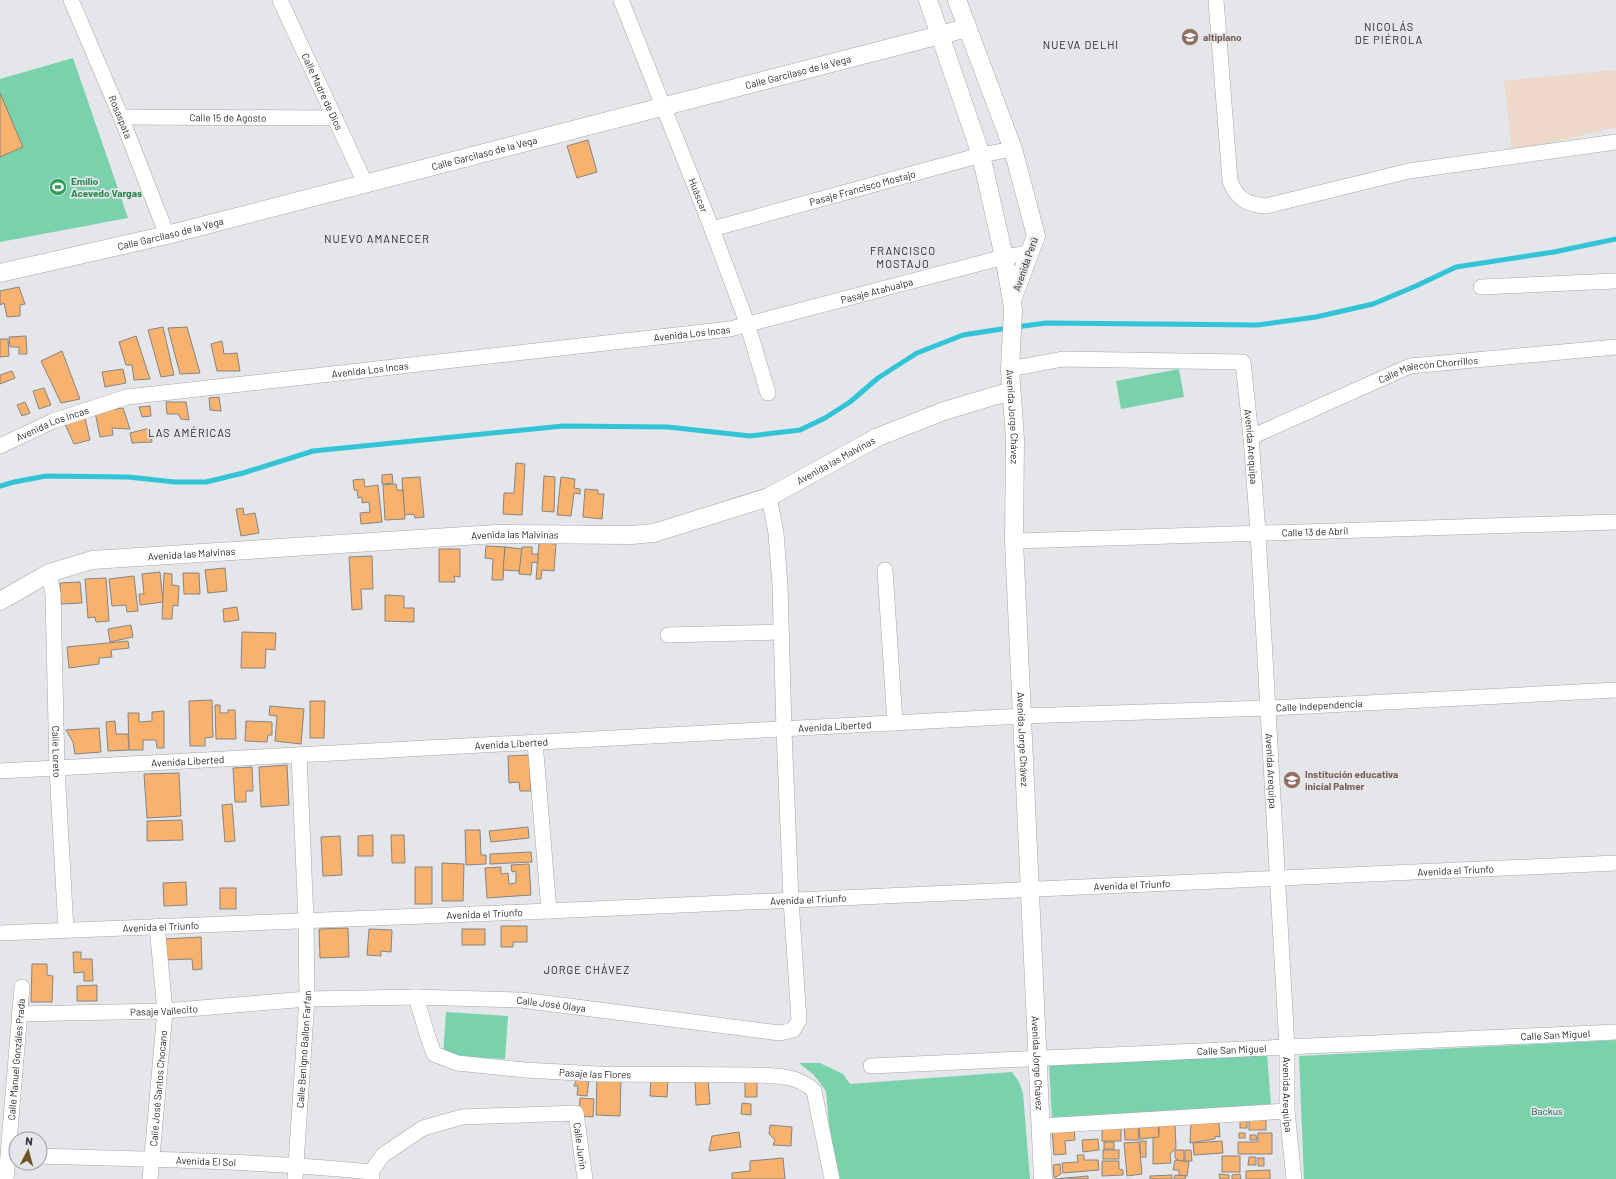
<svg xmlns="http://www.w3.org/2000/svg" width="1616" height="1179" font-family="Barlow,sans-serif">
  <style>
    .education { fill: #edd8ca }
    .green { fill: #7ad2ac }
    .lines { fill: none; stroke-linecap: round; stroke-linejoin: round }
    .stream { stroke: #33c3d6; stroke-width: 5 }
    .building { fill: #f9b16e; stroke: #878482 }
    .minor-casing { stroke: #a4a6a9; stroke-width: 16 }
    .tertiary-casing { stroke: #a4a6a9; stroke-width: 19 }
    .minor { stroke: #fff; stroke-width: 15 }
    .tertiary { stroke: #fff; stroke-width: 18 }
    .labels { text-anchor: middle; stroke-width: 3.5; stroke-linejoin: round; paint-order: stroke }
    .education-label { font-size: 10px; font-weight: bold; fill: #785e54; stroke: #e4e6e9; text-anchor: start }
    .street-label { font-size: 10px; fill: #2a2b2c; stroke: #e4e6e9 }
    .leisure-label { font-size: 10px; font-weight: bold; fill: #27864d; stroke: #e4e6e9; text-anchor: start }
    .park-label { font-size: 10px; fill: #106448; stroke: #e4e6e9 }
    .neighbourhood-label { font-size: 11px; letter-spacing: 1px; fill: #2a2b2c; stroke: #e4e6e9 }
  </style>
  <rect width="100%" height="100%" fill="#e4e6e9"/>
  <!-- education -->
  <polygon class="education" points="1616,70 1616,127 1512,152 1504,81"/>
  <!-- green -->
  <g class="green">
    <polygon points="73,58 128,218 0,242 0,79"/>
    <polygon points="1179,369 1184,397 1121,409 1116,381"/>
    <polygon points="446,1012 508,1016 505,1059 443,1056"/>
    <polygon points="1616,1040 1616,1179 1304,1179 1299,1056"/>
    <polygon points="1267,1053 1271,1104 1052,1120 1049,1063"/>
    <polygon points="799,1063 820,1063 843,1074 850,1084 1012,1072 1019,1082 1023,1093 1030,1179 834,1179 826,1091 814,1075"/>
  </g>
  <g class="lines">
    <!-- stream -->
    <g class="stream">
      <polyline points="1016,327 1046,323 1258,325 1316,317 1373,304 1416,286 1456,267 1554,252 1616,239"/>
      <polyline points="0,486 14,482 46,476 128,477 175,482 206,482 243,473 313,451 563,426 668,427 750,436 800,430 825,418 850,402 878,378 917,353 963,335 1008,328"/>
    </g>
  </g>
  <!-- building -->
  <g class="building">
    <polygon points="0,93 23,147 0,157"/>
    <polygon points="588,140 597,172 577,178 567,146"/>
    <polygon points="19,287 25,304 20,305 20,316 7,317 4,303 0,305 0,291"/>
    <polygon points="163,327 174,375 161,377 148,330"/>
    <polygon points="187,327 200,373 180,374 168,328"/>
    <polygon points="26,336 27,354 19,354 19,347 10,347 9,337"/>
    <polygon points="136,336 150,379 134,380 132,365 126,365 119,342"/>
    <polygon points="0,339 8,339 9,356 0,357"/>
    <polygon points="222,341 224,354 237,353 240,371 217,371 211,344"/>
    <polygon points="62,351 80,399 61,403 41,361"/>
    <polygon points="123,369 126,383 105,387 102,372"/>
    <polygon points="12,371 15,378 0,384 0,375"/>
    <polygon points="44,388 51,405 39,409 33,391"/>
    <polygon points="219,397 221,411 210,410 209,398"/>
    <polygon points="25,402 30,413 22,416 17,405"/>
    <polygon points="166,402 186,402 189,420 181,419 178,414 167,414"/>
    <polygon points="150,406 151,416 142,417 139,407"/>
    <polygon points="123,408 130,429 112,428 113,435 100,437 95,412"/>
    <polygon points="85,418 90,440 74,444 64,422"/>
    <polygon points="150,428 152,442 132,443 130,433"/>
    <polygon points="516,463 525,464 522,515 503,514 504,493 514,493"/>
    <polygon points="392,474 393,483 382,484 382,475"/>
    <polygon points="544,476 555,477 554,512 542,511"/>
    <polygon points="420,477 424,517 415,518 414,514 404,515 402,478"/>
    <polygon points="561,477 575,479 574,488 580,489 580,494 574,493 571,516 557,515"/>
    <polygon points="364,479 365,487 378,485 382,522 361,524 360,513 370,512 369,502 362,503 362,497 358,498 357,490 354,490 353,480"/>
    <polygon points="396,484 397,490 403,490 405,519 385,520 383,485"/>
    <polygon points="585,489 598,490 598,494 604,494 602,519 583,517"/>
    <polygon points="243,508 244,515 255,513 259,533 241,536 236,509"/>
    <polygon points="539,543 556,544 554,571 542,570 541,579 536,579"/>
    <polygon points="486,546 505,547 503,580 492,580 493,559 485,558"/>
    <polygon points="505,547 522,549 520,571 503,570"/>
    <polygon points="522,547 532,547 532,554 538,554 538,563 532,562 531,575 519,574"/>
    <polygon points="439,549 460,549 460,577 454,576 455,582 439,582"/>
    <polygon points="372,556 373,589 361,589 362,609 352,610 349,557"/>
    <polygon points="225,568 227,591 208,593 205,570"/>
    <polygon points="160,572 163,602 140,605 139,594 144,594 142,574"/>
    <polygon points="164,573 172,574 172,585 179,586 178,606 173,605 172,619 162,619"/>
    <polygon points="183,573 199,573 200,594 184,594"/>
    <polygon points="134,576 138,611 127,612 126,605 112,606 109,579"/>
    <polygon points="106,578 109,621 96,622 95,617 88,618 85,579"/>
    <polygon points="80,582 82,603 61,604 60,583"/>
    <polygon points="385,595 404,596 404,608 414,608 414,622 385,621"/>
    <polygon points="237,607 239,620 224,622 223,609"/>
    <polygon points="131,625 133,637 110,642 108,629"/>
    <polygon points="242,632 276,633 275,650 266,649 265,668 241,668"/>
    <polygon points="128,641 129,648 111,650 112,657 99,658 99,664 69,668 67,647"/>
    <polygon points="212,700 213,737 205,738 205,746 190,746 189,701"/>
    <polygon points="310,701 325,701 324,738 310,738"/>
    <polygon points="215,705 220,705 220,713 228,713 228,710 235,710 236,739 216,739"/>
    <polygon points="270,706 304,709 301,744 275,741 277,716 269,715"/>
    <polygon points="164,711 164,748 157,748 156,740 143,740 143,750 129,750 128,713 139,713 139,722 152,721 152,712"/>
    <polygon points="115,721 116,734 128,734 129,750 108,751 106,722"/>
    <polygon points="246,721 272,722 272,735 268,735 267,742 245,741"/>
    <polygon points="99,728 101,752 75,754 73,742 66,730"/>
    <polygon points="529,755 531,791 520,791 519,782 509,783 508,756"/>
    <polygon points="287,765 289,805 261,807 259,767"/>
    <polygon points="252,767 253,791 246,791 246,802 235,802 233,768"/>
    <polygon points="179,773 181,816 147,818 144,774"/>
    <polygon points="232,804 235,841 225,842 222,805"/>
    <polygon points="182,820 183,840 147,841 147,821"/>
    <polygon points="528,827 529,838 491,842 489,831"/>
    <polygon points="465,830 480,830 481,855 486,855 486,864 466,865"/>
    <polygon points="373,835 373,856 358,856 358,836"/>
    <polygon points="391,835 404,835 405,863 392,863"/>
    <polygon points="340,836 342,875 323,876 321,837"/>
    <polygon points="531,852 532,862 490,864 490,854"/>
    <polygon points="442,863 464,864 463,901 442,901"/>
    <polygon points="529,864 531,895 487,898 485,868 501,867 501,874 508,873 509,884 516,883 516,871 512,872 511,865"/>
    <rect x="415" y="867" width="17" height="37"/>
    <polygon points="186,882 187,905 164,906 163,883"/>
    <rect x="220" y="888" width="16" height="21"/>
    <polygon points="501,926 527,926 527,942 513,942 513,947 501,947"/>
    <polygon points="348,928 349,957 320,958 319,929"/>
    <polygon points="369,929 392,930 391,952 381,951 381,956 367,955"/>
    <rect x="462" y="929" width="23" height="16"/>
    <polygon points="201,937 202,969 193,970 192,959 164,960 164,939"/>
    <polygon points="73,952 81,952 81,959 92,959 93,981 84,981 84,972 74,973"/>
    <polygon points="32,964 47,964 47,975 53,976 52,1002 31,1002"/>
    <polygon points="97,985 97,1001 77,1001 77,986"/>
    <polygon points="597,1076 621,1077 620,1116 596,1115"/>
    <polygon points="577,1078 589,1079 587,1096 577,1095 578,1086 574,1086"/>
    <polygon points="651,1078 668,1078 667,1097 650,1096"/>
    <polygon points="708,1079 710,1104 696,1105 695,1080"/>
    <rect x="745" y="1080" width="12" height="17"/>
    <polygon points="580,1098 594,1099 593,1117 579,1116"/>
    <polygon points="742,1103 751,1104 751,1115 741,1114"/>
    <rect x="1249" y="1118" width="17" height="12"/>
    <rect x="1240" y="1120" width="7" height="8"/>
    <polygon points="1191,1121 1219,1123 1220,1137 1215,1136 1215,1139 1190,1143"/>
    <polygon points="1159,1124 1175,1124 1176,1148 1170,1154 1171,1163 1153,1164 1153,1134 1159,1134"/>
    <polygon points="770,1125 792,1127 791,1146 773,1145 775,1140 769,1134"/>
    <polygon points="1158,1125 1159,1137 1140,1139 1139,1126"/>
    <rect x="1102" y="1126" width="19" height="15"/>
    <polygon points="1138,1127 1139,1140 1125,1140 1124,1128"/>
    <polygon points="1074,1128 1075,1140 1065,1141 1066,1154 1054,1155 1052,1130"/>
    <polygon points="739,1132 741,1147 709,1151 712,1136"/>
    <rect x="1239" y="1133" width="6" height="5"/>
    <polygon points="1258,1133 1272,1133 1272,1154 1238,1154 1238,1142 1258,1142"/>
    <polygon points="1250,1135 1256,1135 1257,1140 1250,1140"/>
    <polygon points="1098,1139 1099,1150 1083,1152 1082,1140"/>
    <rect x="1140" y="1141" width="6" height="16"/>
    <polygon points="1222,1141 1223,1153 1194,1155 1193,1143"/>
    <rect x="1104" y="1142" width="10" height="7"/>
    <polygon points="1139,1142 1142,1174 1127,1176 1124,1143"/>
    <rect x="1103" y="1150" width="16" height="9"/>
    <polygon points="1175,1150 1184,1150 1184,1161 1180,1161 1175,1158"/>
    <polygon points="1185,1150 1191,1150 1192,1161 1185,1161"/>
    <polygon points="1077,1155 1084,1155 1084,1160 1098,1160 1099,1170 1063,1173 1062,1163 1078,1162"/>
    <rect x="1222" y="1156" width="18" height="16"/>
    <polygon points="1249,1157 1256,1157 1256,1165 1248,1165"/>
    <polygon points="783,1158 785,1179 732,1179 732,1173 750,1171 750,1161"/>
    <rect x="1258" y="1158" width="6" height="8"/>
    <polygon points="1175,1160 1189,1162 1187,1176 1179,1175 1179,1170 1173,1170"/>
    <polygon points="1102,1161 1119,1161 1119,1169 1123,1170 1123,1175 1102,1176"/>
    <polygon points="1060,1164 1061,1174 1054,1178 1053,1165"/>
    <polygon points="1270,1170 1270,1179 1246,1179 1246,1171"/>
    <polygon points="1219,1174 1229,1175 1229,1179 1220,1179"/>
    <polygon points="1240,1174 1241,1179 1232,1179 1232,1175"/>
    <polygon points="1172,1175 1172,1179 1150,1179 1150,1176"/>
    <polygon points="1175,1175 1186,1176 1185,1179 1174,1179"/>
    <polygon points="1088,1176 1088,1179 1055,1179"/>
  </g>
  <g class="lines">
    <defs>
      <g id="minor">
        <path id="s1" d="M71 0 121 117 167 235"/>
        <path id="s2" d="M280 0 365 183"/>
        <path id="s3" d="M621 0 712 229 747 323 768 393"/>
        <path d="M1216 0 1230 181C1237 199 1248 205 1266 206L1409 171 1616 142"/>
        <path id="s4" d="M121 117 335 118"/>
        <path id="s5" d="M712 229 981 155 1013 149"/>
        <polyline points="1481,287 1616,281"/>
        <path id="s6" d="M1010 369 1063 359 1243 362 1251 437 1258 533 1287 1047V1111L1294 1179"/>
        <path id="s7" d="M1251 437 1410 366 1616 347"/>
        <path id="s8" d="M0 446 53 421 127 397 730 329 1004 257 1029 253"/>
        <path id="s9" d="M1014 541 1616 522"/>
        <polyline points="885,570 895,723"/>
        <path id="s10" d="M49 573 53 594 57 768 66 930"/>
        <polyline points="668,635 781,632"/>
        <polyline points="535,742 549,911"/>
        <path id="s11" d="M0 771 1022 716 1268 708 1616 690"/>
        <path id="s12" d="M0 933 549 911 1616 863"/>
        <path id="s13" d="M416 997 427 1034 434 1054 457 1063 525 1070 597 1074 756 1075C777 1076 798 1075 814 1091L832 1179"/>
        <path id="s14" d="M19 1014 165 1011 307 999 416 997 521 1000 780 1033 793 1030 799 1020 791 900 784 730 780 585 776 533 769 497"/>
        <path id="s15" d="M871 1066 1616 1032"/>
        <polyline points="1041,1126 1287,1111"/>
        <path id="s16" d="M40 1156C150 1159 261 1161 371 1172"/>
        <path id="s17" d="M6 1179 22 987"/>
        <path id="s18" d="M150 1179 165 1011 157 926"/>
        <path id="s19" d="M295 1179 307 999 306 920 299 755"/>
        <path id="s20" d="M372 1179 371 1172 383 1155 423 1128 462 1117 576 1113 585 1179"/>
      </g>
      <g id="tertiary">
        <path id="s21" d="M928 0 981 155 1004 257 1012 301 1013 311 1010 369 1015 440 1014 541 1043 1179"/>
        <polyline points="957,0 1013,149 1036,236 1012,300"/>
        <path id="s22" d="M0 273 167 235 967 28"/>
        <path id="s23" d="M0 601 49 573 92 560 496 534 631 535 654 533 769 497 878 437 944 411 1011 391"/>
      </g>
    </defs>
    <!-- minor casing -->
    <use href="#minor" class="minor-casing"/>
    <!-- tertiary casing -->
    <use href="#tertiary" class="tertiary-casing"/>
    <!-- minor -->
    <use href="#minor" class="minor"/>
    <!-- tertiary -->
    <use href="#tertiary" class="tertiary"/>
  </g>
  <!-- icons -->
  <defs>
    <symbol id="university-disc" viewBox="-11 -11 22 22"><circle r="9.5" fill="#8d6e63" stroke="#e4e6e9"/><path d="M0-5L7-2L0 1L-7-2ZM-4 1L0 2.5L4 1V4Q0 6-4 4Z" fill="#fff"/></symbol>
    <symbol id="stadium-disc" viewBox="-11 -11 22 22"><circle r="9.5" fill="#2e9e5b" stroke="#e4e6e9"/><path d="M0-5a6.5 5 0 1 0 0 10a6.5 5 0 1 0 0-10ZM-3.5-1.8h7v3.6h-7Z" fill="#fff"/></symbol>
    <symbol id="school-disc" viewBox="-11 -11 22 22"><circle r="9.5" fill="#8d6e63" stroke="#e4e6e9"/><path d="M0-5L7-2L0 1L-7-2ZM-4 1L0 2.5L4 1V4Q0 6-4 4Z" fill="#fff"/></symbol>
  </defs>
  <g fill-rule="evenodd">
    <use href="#university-disc" x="1180" y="27" width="20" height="20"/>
    <use href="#stadium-disc" x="48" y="177" width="20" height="20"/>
    <use href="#school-disc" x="1282" y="770" width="20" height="20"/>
  </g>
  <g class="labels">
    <!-- education labels -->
    <g class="education-label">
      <text x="1203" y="41">altiplano</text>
      <text x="1305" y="778">Institución educativa<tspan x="1305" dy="12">inicial Palmer</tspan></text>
    </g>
    <!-- street labels -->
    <g class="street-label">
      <text dy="4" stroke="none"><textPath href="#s22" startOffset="823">Calle Garcilaso de la Vega</textPath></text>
      <text dy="4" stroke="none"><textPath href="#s2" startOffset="101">Calle Madre de Dios</textPath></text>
      <text dy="4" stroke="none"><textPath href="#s1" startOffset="127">Rosaspata</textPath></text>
      <text dy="4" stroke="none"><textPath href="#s4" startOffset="107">Calle 15 de Agosto</textPath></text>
      <text dy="4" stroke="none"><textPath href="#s22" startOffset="499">Calle Garcilaso de la Vega</textPath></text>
      <text dy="4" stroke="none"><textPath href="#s5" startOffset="156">Pasaje Francisco Mostajo</textPath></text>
      <text dy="4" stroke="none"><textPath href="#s3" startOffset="210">Huáscar</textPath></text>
      <text dy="4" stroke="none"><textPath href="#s22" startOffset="175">Calle Garcilaso de la Vega</textPath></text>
      <text transform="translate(1025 264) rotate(-71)" y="4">Avenida Perú</text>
      <text dy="4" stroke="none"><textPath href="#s8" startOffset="895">Pasaje Atahualpa</textPath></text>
      <text dy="4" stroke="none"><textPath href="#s8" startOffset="705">Avenida Los Incas</textPath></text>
      <text dy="4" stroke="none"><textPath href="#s8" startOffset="381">Avenida Los Incas</textPath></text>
      <text dy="4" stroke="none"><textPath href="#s7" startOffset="191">Calle Malecón Chorrillos</textPath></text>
      <text dy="4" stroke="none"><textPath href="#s21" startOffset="429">Avenida Jorge Chávez</textPath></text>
      <text dy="4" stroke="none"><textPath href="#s8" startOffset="57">Avenida Los Incas</textPath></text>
      <text dy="4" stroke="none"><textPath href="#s6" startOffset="319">Avenida Arequipa</textPath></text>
      <text dy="4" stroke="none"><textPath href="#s23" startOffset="861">Avenida las Malvinas</textPath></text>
      <text dy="4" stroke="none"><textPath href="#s9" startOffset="301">Calle 13 de Abril</textPath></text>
      <text dy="4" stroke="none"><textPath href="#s23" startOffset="525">Avenida las Malvinas</textPath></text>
      <text dy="4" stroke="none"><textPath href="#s23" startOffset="201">Avenida las Malvinas</textPath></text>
      <text dy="4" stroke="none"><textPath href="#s11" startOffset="1321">Calle Independencia</textPath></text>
      <text dy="4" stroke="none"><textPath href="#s11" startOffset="836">Avenida Liberted</textPath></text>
      <text dy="4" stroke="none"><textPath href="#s21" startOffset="752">Avenida Jorge Chávez</textPath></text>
      <text dy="4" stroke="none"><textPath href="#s11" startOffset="512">Avenida Liberted</textPath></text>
      <text dy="4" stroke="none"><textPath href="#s10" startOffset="179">Calle Loreto</textPath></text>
      <text dy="4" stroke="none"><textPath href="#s11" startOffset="188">Avenida Liberted</textPath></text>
      <text dy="4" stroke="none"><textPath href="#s6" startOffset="644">Avenida Arequipa</textPath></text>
      <text dy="4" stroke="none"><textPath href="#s12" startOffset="1457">Avenida el Triunfo</textPath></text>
      <text dy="4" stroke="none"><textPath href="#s12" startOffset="1133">Avenida el Triunfo</textPath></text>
      <text dy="4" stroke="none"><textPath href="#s12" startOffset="809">Avenida el Triunfo</textPath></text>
      <text dy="4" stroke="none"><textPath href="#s12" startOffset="485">Avenida el Triunfo</textPath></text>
      <text dy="4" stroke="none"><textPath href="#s12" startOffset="161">Avenida el Triunfo</textPath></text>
      <text dy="4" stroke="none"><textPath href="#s14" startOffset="533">Calle José Olaya</textPath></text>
      <text dy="4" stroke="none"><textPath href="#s14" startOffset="145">Pasaje Vallecito</textPath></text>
      <text dy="4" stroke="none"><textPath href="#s15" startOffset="685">Calle San Miguel</textPath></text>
      <text dy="4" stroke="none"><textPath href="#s15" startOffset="361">Calle San Miguel</textPath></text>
      <text dy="4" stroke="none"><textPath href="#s19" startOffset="130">Calle Benigno Ballon Farfan</textPath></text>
      <text dy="4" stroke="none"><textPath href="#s17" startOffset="120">Calle Manuel Gonzáles Prada</textPath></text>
      <text dy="4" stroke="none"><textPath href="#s21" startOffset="1076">Avenida Jorge Chávez</textPath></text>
      <text dy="4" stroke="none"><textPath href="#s13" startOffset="223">Pasaje las Flores</textPath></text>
      <text dy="4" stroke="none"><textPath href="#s18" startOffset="91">Calle José Santos Chocano</textPath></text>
      <text dy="4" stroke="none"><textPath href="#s6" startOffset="968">Avenida Arequipa</textPath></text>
      <text dy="4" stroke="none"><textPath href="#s20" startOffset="264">Calle Junin</textPath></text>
      <text dy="4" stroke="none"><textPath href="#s16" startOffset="166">Avenida El Sol</textPath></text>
    </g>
    <!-- leisure labels -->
    <g class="leisure-label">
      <text x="71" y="185">Emilio<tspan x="71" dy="12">Acevedo Vargas</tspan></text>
    </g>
    <!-- park labels -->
    <g class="park-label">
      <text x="1547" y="1115">Backus</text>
    </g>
    <!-- neighbourhood labels -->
    <g class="neighbourhood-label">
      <text x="1389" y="31">NICOLÁS<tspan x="1389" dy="13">DE PIÉROLA</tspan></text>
      <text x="1081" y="49">NUEVA DELHI</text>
      <text x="377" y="243">NUEVO AMANECER</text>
      <text x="903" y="255">FRANCISCO<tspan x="903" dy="13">MOSTAJO</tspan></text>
      <text x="190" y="437">LAS AMÉRICAS</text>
      <text x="587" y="974">JORGE CHÁVEZ</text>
    </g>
  </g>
  <!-- north arrow -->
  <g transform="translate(28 1151) rotate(6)"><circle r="19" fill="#e4e6e9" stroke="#9a9b9d"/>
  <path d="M0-3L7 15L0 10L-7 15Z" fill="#725428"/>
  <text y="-6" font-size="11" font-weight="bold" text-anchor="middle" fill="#2a2b2c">N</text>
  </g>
</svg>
